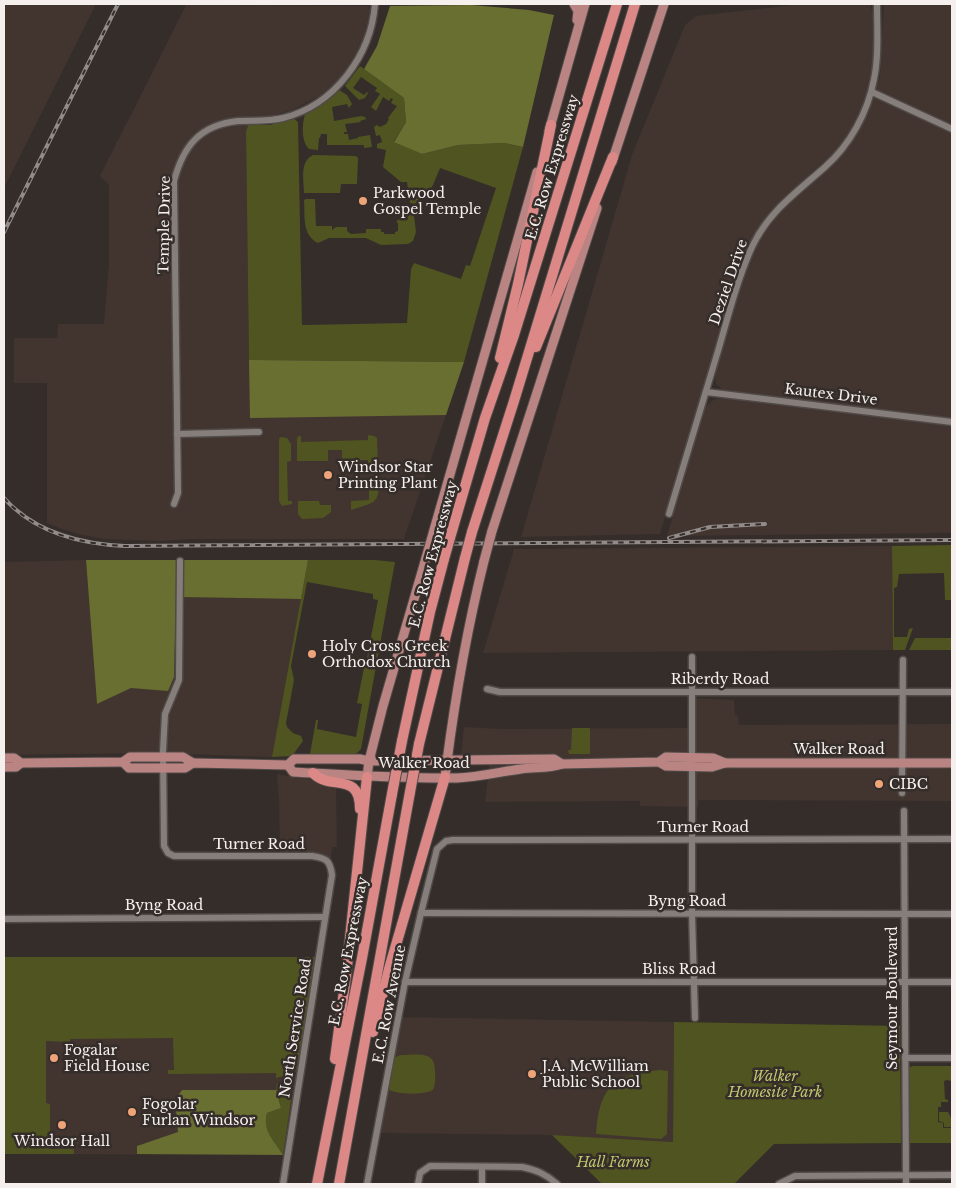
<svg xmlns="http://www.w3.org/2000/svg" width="956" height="1188" font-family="'Libre Baskerville',serif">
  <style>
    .built { fill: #42352f }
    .green { fill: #505420 }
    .forest { fill: #696e31 }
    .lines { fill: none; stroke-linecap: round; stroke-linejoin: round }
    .minor-casing { stroke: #504a48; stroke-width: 9 }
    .major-casing { stroke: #504a48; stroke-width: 11 }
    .highway-casing { stroke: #504a48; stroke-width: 12 }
    .minor { stroke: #867e7a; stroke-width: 6 }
    .major { stroke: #b98482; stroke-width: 9 }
    .highway { stroke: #db8887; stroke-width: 10 }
    .rail-casing { stroke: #918b89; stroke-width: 4 }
    .rail { stroke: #342d2a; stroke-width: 2; stroke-dasharray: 5.5; stroke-linecap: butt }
    .major-bridge-casing { stroke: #504a48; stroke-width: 11; stroke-linecap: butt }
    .highway-bridge-casing { stroke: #504a48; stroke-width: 12; stroke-linecap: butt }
    .major-bridge { stroke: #b98482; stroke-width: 9 }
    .highway-bridge { stroke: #db8887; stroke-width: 10 }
    .poi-dot { fill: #efa378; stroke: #342d2a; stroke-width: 2 }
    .labels { text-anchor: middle; stroke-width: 5; stroke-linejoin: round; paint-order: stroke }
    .street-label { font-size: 14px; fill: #f5f0ee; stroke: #342d2a }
    .poi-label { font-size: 14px; fill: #f5f0ee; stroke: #342d2a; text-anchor: start }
    .park-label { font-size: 14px; font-style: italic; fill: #bfc76d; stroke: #342d2a }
  </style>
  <rect width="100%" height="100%" fill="#342d2a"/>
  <!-- built -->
  <g class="built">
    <polygon points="4,4 96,4 4,188"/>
    <polygon points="803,4 870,4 873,14 873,52 870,80 863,106 851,130 836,151 782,199 769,213 758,228 743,255 660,534 521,537 632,155 685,25 696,16"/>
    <polygon points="884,4 952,4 952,418 724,391 716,384 715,373 750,257 758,241 769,223 783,207 847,147 868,114 880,77"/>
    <polygon points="186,5 369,6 370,13 362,44 351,64 337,81 321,95 292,110 268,117 249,118 246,132 249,360 464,362 404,539 189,539 162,541 103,539 78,534 59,528 47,523 47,383 14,383 14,338 57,338 58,324 104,324 109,261 109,185 100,176"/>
    <polygon points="730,398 952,425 952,533 667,536 704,407 715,399"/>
    <polygon points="892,546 893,650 483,653 514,549"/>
    <polygon points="86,560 97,704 131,688 174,677 176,597 301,599 272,757 154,753 4,755 4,562"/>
    <polygon points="689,698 734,700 735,715 738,716 739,725 952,724 952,801 698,800 698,807 640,806 640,801 485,802 491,754 461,754 464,727 500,729 688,728"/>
    <polygon points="277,774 336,784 337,847 332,847 331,859 321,853 280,853 279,800"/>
    <polygon points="4,957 316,957 283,1155 4,1154"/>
    <polygon points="401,1017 674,1022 673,1142 552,1135 379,1133"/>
  </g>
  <!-- green -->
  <g class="green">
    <path d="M360 66 404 98 406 122 394 141 422 154 458 145 504 143 523 147 464 362 249 360 246 132 248 125H270L293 118 298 122 302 325 407 323 411 269 414 263 461 279 466 265 470 266 496 188 440 168C434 182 430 198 415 204L410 203 407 182H401L383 167 386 150 377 148V144L382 142 380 135 376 136 374 127 377 125 380 127 386 124 389 119 388 118 397 106 391 103 393 99 391 98 389 101 383 97 376 111 371 107 380 94 375 91 377 88 361 77 353 88 364 95 367 92 368 93 365 98 359 100 345 86Z"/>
    <path d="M339 90 347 95 352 104 349 108 347 104 332 107 334 121 361 116 365 117 366 119 360 121 361 122 345 124 347 132H344V134H348L349 140 358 138V137L370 135 372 147 364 148V145H327V134H321L320 138H319L318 150 309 149C301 141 302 125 305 114L323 104Z"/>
    <path d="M313 155 356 156 358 158 357 184H341L340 193H304C304 180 299 162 313 155Z"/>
    <path d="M306 199H315L316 226H332V230L336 227H347V231L351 234 366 233V229H381V232H384V234H395V232L398 231V223L396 222 407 211 412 213 414 216 416 232 413 241 408 244 381 245 366 238H329L318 243C302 235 305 217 304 200Z"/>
    <polygon points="368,435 374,436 377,438 378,469 377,472 369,473 368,460 342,460 342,450 328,450 328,461 297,461 297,438 299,436 301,436 301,442 368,440"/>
    <polygon points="280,437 287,438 291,444 291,461 287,462 288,501 292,501 292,504 282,506 279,501 279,440"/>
    <path d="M369 478 379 479C379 506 374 502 351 510V501L369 500Z"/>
    <polygon points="298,501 319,501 320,505 331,505 331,512 323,518 302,519 298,514"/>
    <polygon points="952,545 952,600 945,600 944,573 899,574 897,587 894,588 894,637 907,637 909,629 913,628 905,650 893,650 892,546"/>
    <polygon points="308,560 375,560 395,562 361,749 357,753 353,755 310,754 316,720 318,720 317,729 356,737 362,704 357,703 364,668 370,663 367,658 378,600 373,599 373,594 307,582 291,666 294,680 286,723 287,727 293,733 301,736 303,741 292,756 272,757"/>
    <polygon points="915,638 952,638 952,650 909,650"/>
    <polygon points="572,728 590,728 590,754 569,754 568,750 571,750"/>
    <polygon points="4,957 316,957 297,1069 294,1073 276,1078 276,1073 168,1074 168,1070 174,1070 173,1038 70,1039 70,1042 46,1041 46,1103 50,1104 50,1149 74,1149 74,1154 4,1154"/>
    <polygon points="674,1022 900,1026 901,1143 774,1144 734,1184 602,1184 552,1135 673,1142"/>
    <path d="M401 1055C416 1055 435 1050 435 1070 435 1077 436 1083 433 1090 425 1095 395 1095 388 1089L393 1058Z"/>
    <polygon points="913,1066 952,1066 952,1081 947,1080 944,1081 945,1099 948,1100 948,1102 941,1102 941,1107 938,1107 938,1122 943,1123 943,1128 952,1128 952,1143 909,1143 908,1068"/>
    <path d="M660 1070 668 1071 667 1134 661 1139 596 1134C599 1086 614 1075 660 1070Z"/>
    <path d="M277 1083 285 1089H289L292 1093 283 1155C274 1140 262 1131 267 1113L281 1108 276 1090Z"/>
    <polygon points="939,1112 948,1112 951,1118 951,1127 944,1127 944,1123 939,1121"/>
  </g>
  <!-- forest -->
  <g class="forest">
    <polygon points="471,5 529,10 554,15 523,147 504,143 458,145 422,154 394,142 406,122 404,98 364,69 377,46 390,6"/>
    <polygon points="249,360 464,362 446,415 250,418"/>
    <polygon points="86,560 308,560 301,599 176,597 174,677 168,691 131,688 97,704"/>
    <path d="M182 1090H276L281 1108 267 1113C262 1131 274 1140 283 1155L137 1154V1146L178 1132 175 1100Z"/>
  </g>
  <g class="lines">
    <defs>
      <g id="minor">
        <polyline points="872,92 952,129"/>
        <polyline points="706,392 952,422"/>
        <polyline points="177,434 259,432"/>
        <path d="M174 504 178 493 174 181C183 147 199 125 238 121 253 120 267 122 283 118 335 105 371 55 375 4"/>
        <path d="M669 514C685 460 702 406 718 351 728 317 737 280 752 247 768 212 797 192 825 167 850 145 868 112 874 79 879 55 877 29 877 4"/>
        <path d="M180 561 179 680 165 714 163 751 164 846 168 853 174 856H312C326 858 330 860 332 875L283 1184"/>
        <polyline points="692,657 692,913 695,1018"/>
        <polyline points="487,689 500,692 952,692"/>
        <polyline points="902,793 903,660"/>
        <polyline points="904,811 906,1184"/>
        <polyline points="421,913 952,914"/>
        <polyline points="4,919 325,917"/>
        <polyline points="405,982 952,982"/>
        <polyline points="905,1058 952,1058"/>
        <polyline points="367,1184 405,982 421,913 437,849 446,841 453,840 952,839"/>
        <path d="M418 1184 420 1173 430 1166 522 1167C536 1170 546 1174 557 1184"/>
        <polyline points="482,1184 482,1167"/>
        <polyline points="779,1184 795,1176 952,1175"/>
      </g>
      <g id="major">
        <polyline points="574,4 578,11 577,20"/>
        <polyline points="549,131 585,4"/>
        <polyline points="612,162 664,4"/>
        <polyline points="434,530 537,172"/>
        <polyline points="492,531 597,208"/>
        <polyline points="4,758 14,758 21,763 123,762 130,757 183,757 193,763"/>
        <polyline points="123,762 129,768 185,768 193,763 288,765 294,759 360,759 369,761 554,759 562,764"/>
        <polyline points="659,762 666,766 712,767 725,763 952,763"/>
        <path d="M288 765 293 772C348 775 402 779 457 778 479 777 499 772 521 769 535 767 548 769 562 764L659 762 666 757 713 758 725 763"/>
        <polyline points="4,767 16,767 21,763"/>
        <polyline points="367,777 369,761 383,706 426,558"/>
        <path d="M445 777C454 704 466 633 484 561"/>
      </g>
      <g id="highway">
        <polyline points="536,347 613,157"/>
        <polyline points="500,358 518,284 551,125"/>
        <polyline points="452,531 485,418 514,335 617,4"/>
        <polyline points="472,532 514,401 635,4"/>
        <polyline points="402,741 430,612 444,559"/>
        <polyline points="419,744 465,558"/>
        <path d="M313 773C330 791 360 771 360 809"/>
        <polyline points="373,1032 389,969 445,777"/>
        <polyline points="335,1059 346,976 367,777"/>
        <polyline points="317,1184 362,958 392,794"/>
        <polyline points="339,1184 410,792"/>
      </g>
    </defs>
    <!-- minor casing -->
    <use href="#minor" class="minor-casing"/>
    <!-- major casing -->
    <use href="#major" class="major-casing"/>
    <!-- highway casing -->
    <use href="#highway" class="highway-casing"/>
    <!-- minor -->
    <use href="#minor" class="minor"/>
    <!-- major -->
    <use href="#major" class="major"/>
    <!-- highway -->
    <use href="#highway" class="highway"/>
    <defs>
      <g id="rail">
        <polyline points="4,232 118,4"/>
        <path d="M4 498C35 533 80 544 125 546L952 540"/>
        <polyline points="669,538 710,527 765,524"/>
      </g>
    </defs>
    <!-- rail casing -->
    <use href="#rail" class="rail-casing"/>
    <!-- rail -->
    <use href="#rail" class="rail"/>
    <defs>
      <g id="major-bridge">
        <polyline points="426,558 434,530"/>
        <polyline points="484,561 492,531"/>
      </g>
      <g id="highway-bridge">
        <polyline points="465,558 472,532"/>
        <polyline points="444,559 452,531"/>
        <polyline points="410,792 419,744"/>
        <polyline points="392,794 402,741"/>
      </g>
    </defs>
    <!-- major-bridge casing -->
    <use href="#major-bridge" class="major-bridge-casing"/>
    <!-- highway-bridge casing -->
    <use href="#highway-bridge" class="highway-bridge-casing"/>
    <!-- major-bridge -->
    <use href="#major-bridge" class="major-bridge"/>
    <!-- highway-bridge -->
    <use href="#highway-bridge" class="highway-bridge"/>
  </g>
  <!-- markers -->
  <g class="poi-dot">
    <circle cx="363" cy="201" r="5"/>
    <circle cx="328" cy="475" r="5"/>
    <circle cx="312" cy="654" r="5"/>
    <circle cx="879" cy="784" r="5"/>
    <circle cx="54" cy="1058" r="5"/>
    <circle cx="532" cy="1074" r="5"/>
    <circle cx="132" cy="1112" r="5"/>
    <circle cx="62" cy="1125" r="5"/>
  </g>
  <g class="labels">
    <!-- street labels -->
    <g class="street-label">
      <text transform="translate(552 167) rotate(-73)" y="5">E.C. Row Expressway</text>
      <text transform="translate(164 225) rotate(-89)" y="5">Temple Drive</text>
      <text transform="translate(728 282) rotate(-71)" y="5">Deziel Drive</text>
      <text transform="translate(831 394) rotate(7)" y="5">Kautex Drive</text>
      <text transform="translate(433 554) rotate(-75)" y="5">E.C. Row Expressway</text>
      <text x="720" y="684">Riberdy Road</text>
      <text x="839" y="754">Walker Road</text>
      <text x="424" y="768">Walker Road</text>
      <text x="703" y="832">Turner Road</text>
      <text x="259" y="849">Turner Road</text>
      <text x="687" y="906">Byng Road</text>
      <text x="164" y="910">Byng Road</text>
      <text transform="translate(348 951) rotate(-79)" y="5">E.C. Row Expressway</text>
      <text x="679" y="974">Bliss Road</text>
      <text transform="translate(892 998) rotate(-90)" y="5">Seymour Boulevard</text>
      <text transform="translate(389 1004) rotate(-79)" y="5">E.C. Row Avenue</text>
      <text transform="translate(295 1028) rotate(-81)" y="5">North Service Road</text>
    </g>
    <!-- poi labels -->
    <g class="poi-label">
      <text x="373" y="198">Parkwood<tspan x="373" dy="16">Gospel Temple</tspan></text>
      <text x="338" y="472">Windsor Star<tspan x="338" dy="16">Printing Plant</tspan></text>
      <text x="322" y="651">Holy Cross Greek<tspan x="322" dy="16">Orthodox Church</tspan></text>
      <text x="889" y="789">CIBC</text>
      <text x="64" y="1055">Fogalar<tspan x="64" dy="16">Field House</tspan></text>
      <text x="542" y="1071">J.A. McWilliam<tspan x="542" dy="16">Public School</tspan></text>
      <text x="142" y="1109">Fogolar<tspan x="142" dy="16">Furlan Windsor</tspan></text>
      <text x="62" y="1146" text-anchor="middle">Windsor Hall</text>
    </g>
    <!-- park labels -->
    <g class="park-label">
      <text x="775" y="1081">Walker<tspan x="775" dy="16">Homesite Park</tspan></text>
      <text x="613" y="1167">Hall Farms</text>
    </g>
  </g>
  <!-- border -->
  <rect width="956" height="1188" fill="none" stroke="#f5f0ee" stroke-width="10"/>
</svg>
